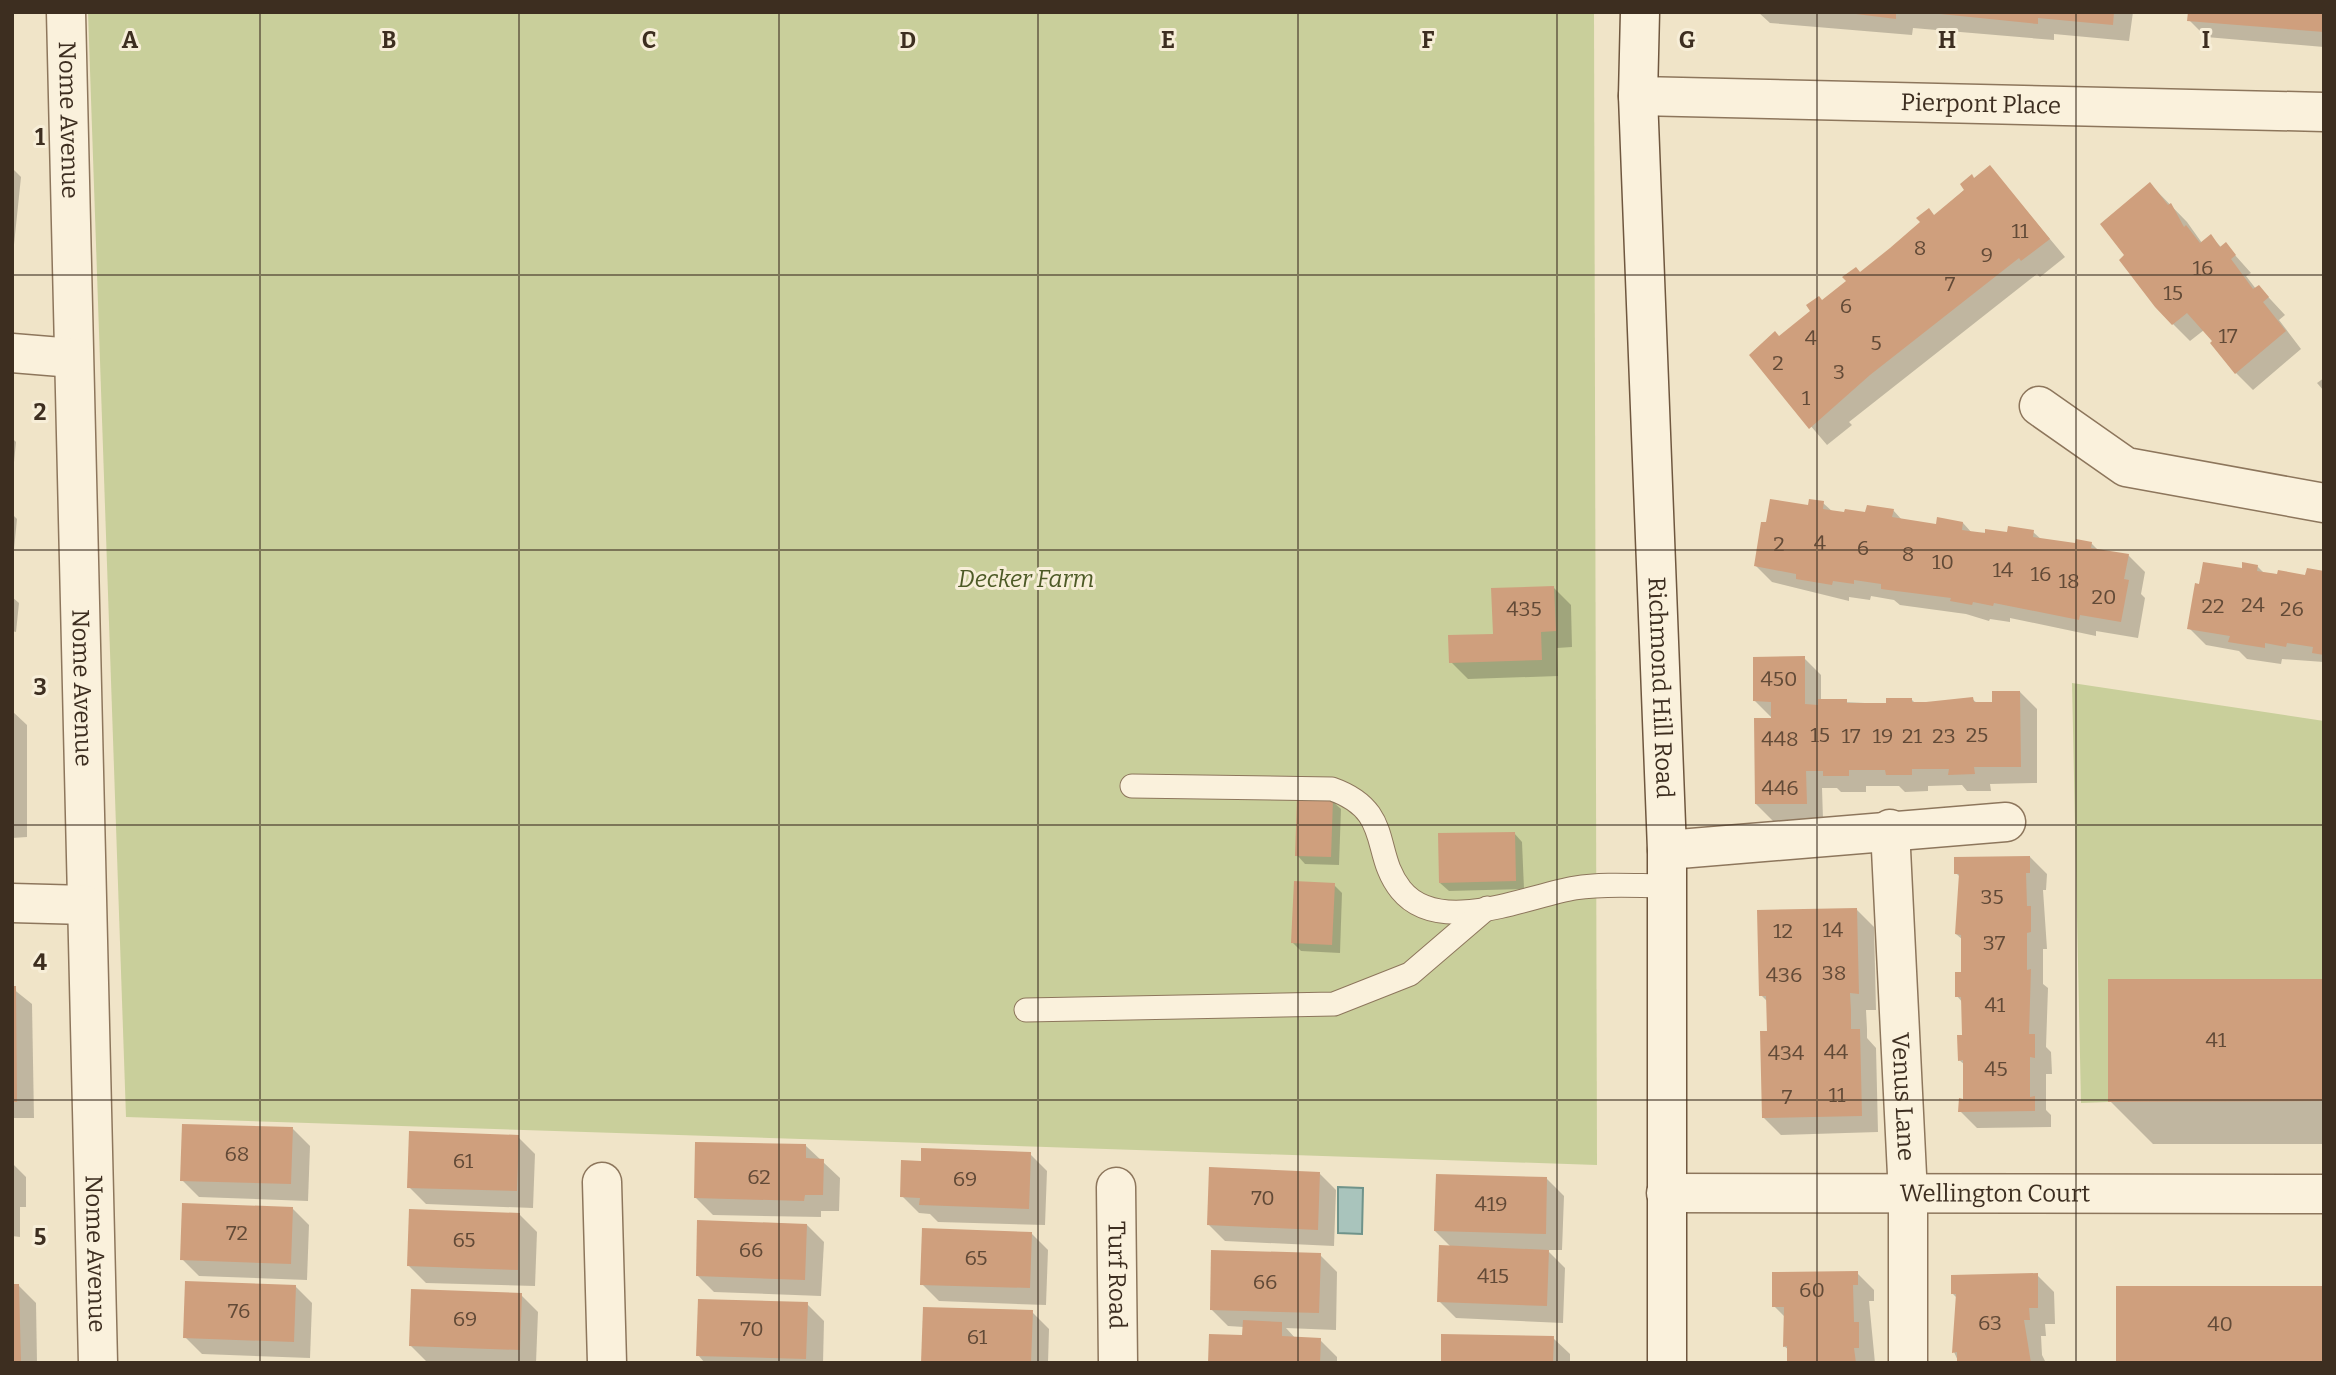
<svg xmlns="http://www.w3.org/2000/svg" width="2336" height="1375" font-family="Bitter,serif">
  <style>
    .green { fill: #c9cf9b }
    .water { fill: #a9c4bc; stroke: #6f938a; stroke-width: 2 }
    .shadow { fill: #0003 }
    .building { fill: #cf9f7d }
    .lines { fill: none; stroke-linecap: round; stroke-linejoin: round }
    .lane-casing { stroke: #8d765c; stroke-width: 25 }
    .street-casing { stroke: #8d765c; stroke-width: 41 }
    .secondary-casing { stroke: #6f573f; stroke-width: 41 }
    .lane { stroke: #faf1dc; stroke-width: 23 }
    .street { stroke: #faf1dc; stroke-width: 38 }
    .secondary { stroke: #faf1dc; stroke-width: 38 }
    .grid { fill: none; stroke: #3d2e20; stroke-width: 2; stroke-opacity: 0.55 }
    .labels { text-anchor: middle; stroke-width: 6; stroke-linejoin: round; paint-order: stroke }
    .number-label { font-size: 21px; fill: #624a37 }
    .street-label { font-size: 24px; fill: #3d2e20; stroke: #f7eed8 }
    .park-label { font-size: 24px; font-style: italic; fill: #4d5a26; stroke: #f7eed8 }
    .grid-label { font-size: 23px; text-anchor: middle; font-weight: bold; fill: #3d2e20; stroke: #f7eed8; stroke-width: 6; stroke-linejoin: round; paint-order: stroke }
  </style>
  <rect width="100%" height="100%" fill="#f0e4c8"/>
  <!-- green -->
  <g class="green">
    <polygon points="88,12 1594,12 1597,1165 126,1117"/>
    <polygon points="2072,683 2324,721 2324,979 2109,979 2108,1102 2081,1103"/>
  </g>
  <!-- water -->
  <polygon class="water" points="1338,1187 1363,1188 1362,1234 1338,1233"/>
  <!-- shadow -->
  <g class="shadow">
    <polygon points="1758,12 2133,12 2129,41 2054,34 2054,40 1913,28 1912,35 1770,23"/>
    <polygon points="2324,12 2324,47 2206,37 2189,20"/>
    <polygon points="1990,167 2065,257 2040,277 2037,274 1849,422 1852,425 1827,445 1751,356 1780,338 1935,216"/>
    <polygon points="12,168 21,177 12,264"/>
    <polygon points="2150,184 2187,222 2202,243 2211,237 2222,248 2226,245 2251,273 2246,276 2256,289 2259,287 2285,315 2279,320 2301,349 2253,390 2236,373 2204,330 2190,341 2173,324 2127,256"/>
    <polygon points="2324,378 2324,391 2317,383"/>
    <polygon points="12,438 16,442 13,472 12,472"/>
    <polygon points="1823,503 1833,512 1866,514 1893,510 1902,520 1937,526 1963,523 1972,533 2033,532 2042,540 2076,545 2091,543 2099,551 2128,555 2145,572 2141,594 2145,598 2138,638 2096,631 2096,636 2010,618 2010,622 1990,619 1989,621 1966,614 1900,605 1894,600 1871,596 1870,600 1849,597 1849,601 1772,582 1755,565 1810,507"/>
    <polygon points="12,514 17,519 14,549 12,548"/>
    <polygon points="2257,566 2264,573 2307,577 2324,572 2324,662 2282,659 2281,664 2247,659 2239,651 2206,645 2189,628 2243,570"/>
    <polygon points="1554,588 1571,605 1572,647 1557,648 1558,676 1468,679 1451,662 1495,635"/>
    <polygon points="12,597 19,603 16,632 12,631"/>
    <polygon points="1804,658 1821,675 1821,701 1887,704 1912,700 1916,704 1972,699 1977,703 1994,703 2020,692 2037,709 2037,783 1990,784 1991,791 1967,791 1962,785 1928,786 1928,791 1905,792 1899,786 1866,786 1866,792 1841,792 1837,788 1822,788 1823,820 1773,821 1756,804 1774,720 1755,701"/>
    <polygon points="12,711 27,725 27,837 12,838"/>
    <polygon points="1332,801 1341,809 1339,865 1305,864 1297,855"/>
    <polygon points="1514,833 1522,842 1524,889 1449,891 1440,883"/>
    <polygon points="2030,857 2047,874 2046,890 2043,890 2047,949 2043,949 2043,984 2048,988 2046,1047 2051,1052 2052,1074 2046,1074 2046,1110 2051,1115 2051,1127 1977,1128 1960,1111 1965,1100 1965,1065 1959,1060 1963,1037 1963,1003 1957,996 1963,974 1963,940 1956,934 1960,877 1956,873"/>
    <polygon points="1334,885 1342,893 1340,953 1301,951 1293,943"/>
    <polygon points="1857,910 1874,927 1876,1010 1866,1010 1867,1029 1867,1038 1876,1048 1878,1132 1781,1135 1764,1118 1768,1002 1761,995"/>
    <polygon points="2324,980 2324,1144 2153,1144 2110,1101"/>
    <polygon points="12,988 32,1004 34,1118 12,1118"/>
    <polygon points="293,1129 310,1146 308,1201 199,1197 182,1180"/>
    <polygon points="518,1137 535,1154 533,1208 426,1204 409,1187"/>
    <polygon points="806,1146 840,1178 839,1211 821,1211 821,1217 713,1215 696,1198"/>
    <polygon points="1030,1154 1047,1171 1045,1225 938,1222 930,1214 919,1213 902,1196 922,1163"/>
    <polygon points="12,1163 26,1177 26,1207 20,1207 20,1237 12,1236"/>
    <polygon points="1319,1173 1336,1190 1334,1246 1225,1241 1208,1224"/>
    <polygon points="1547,1179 1564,1196 1562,1250 1547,1250 1565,1268 1563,1323 1456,1318 1439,1301 1452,1248 1435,1231"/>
    <polygon points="292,1208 309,1225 307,1280 199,1276 182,1259"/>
    <polygon points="520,1215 537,1232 535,1286 426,1283 409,1266"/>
    <polygon points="807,1225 824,1242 821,1296 714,1292 697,1275"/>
    <polygon points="1031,1233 1048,1250 1046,1305 939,1301 922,1284"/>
    <polygon points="1320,1255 1337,1272 1336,1330 1286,1328 1296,1339 1320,1340 1337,1357 1337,1363 1210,1363 1244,1337 1244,1327 1228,1326 1211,1309"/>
    <polygon points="1857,1273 1874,1290 1874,1301 1869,1301 1875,1363 1789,1363 1789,1350 1784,1346 1785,1317 1774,1306"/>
    <polygon points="2037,1275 2054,1292 2055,1324 2045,1324 2046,1336 2041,1336 2042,1355 2046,1363 1959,1363 1954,1352 1958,1299 1953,1294"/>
    <polygon points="19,1286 36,1303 37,1363 12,1363"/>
    <polygon points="295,1286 312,1303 310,1358 202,1354 185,1337"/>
    <polygon points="521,1295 538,1312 536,1363 427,1362 410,1345"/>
    <polygon points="807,1304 824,1321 823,1363 705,1363 698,1355"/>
    <polygon points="1032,1312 1049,1329 1048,1363 923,1363"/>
    <polygon points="1553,1338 1570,1354 1570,1363 1442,1363"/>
  </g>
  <!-- building -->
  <g class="building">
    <polygon points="1840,12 1896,12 1896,19"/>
    <polygon points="1921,12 2114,12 2113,25 2038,18 2038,24"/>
    <polygon points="2188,12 2324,12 2324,32 2187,21"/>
    <polygon points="1990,165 2050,239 2021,261 2019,258 1870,375 1809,429 1749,355 1775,331 1779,336 1810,311 1806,305 1819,296 1822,300 1846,281 1842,277 1856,267 1860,272 1890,248 1920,222 1916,218 1929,208 1934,215 1964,190 1960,184 1972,174 1974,178"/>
    <polygon points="2150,182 2168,205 2171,203 2184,227 2186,225 2200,243 2211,234 2220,247 2226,242 2236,255 2231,259 2253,289 2259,285 2269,297 2263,302 2286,331 2235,374 2210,343 2212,341 2187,313 2172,325 2155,307 2119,260 2124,255 2100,224"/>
    <polygon points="1770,499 1808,505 1809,499 1824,501 1823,509 1844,512 1845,509 1865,512 1867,505 1894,509 1892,517 1936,524 1937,517 1963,522 1962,530 1985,533 1985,529 2007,532 2008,526 2034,530 2033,537 2075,543 2076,539 2092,542 2091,548 2129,554 2124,579 2129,580 2121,622 2080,615 2079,620 1994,603 1993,606 1973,602 1972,605 1950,601 1951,598 1881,589 1881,584 1854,580 1854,584 1833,581 1832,585 1796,579 1796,574 1754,566 1761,522 1766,522"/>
    <polygon points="2203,562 2242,568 2242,562 2258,565 2257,571 2277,574 2278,570 2305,575 2307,568 2324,571 2324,655 2312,653 2313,647 2287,643 2286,647 2265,643 2265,648 2228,642 2230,636 2187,629 2195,583 2199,584"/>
    <polygon points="1554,586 1556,631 1541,632 1542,660 1449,663 1448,635 1493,634 1491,588"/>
    <polygon points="1805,656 1805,704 1818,705 1818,699 1847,699 1847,703 1886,703 1886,698 1912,698 1912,702 1926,702 1973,697 1974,702 1992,702 1992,691 2020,691 2021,767 1974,767 1975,774 1948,775 1949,769 1912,769 1912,775 1886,775 1885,770 1849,770 1849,776 1823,776 1823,771 1806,771 1807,804 1755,804 1754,718 1771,718 1771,702 1753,701 1753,657"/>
    <polygon points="1297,798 1333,799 1331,857 1295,856"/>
    <polygon points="1515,832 1516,881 1439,883 1438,833"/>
    <polygon points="2030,856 2030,873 2026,873 2027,906 2031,906 2031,932 2027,933 2027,970 2031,969 2029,1034 2035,1034 2035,1058 2030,1057 2030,1097 2035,1096 2035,1111 1958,1112 1959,1098 1963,1099 1963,1060 1958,1061 1957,1035 1962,1035 1961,997 1955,997 1955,972 1961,972 1961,935 1955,934 1959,874 1954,874 1954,857"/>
    <polygon points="1294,881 1335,883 1332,945 1291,943"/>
    <polygon points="1857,908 1859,994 1850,993 1851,1011 1851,1029 1860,1029 1862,1116 1762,1118 1760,1031 1767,1031 1766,996 1759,996 1757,910"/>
    <polygon points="2108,979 2324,979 2324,1101 2108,1102"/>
    <polygon points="12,986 16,986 17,1102 12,1102"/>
    <polygon points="182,1124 293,1127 291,1184 180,1181"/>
    <polygon points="409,1131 519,1135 517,1191 407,1188"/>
    <polygon points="695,1142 806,1144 806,1158 824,1159 823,1195 805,1195 804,1201 694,1198"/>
    <polygon points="921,1148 1031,1152 1029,1209 919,1205 920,1198 900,1197 901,1160 921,1161"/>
    <polygon points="1209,1167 1320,1172 1318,1230 1207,1225"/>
    <polygon points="1436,1174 1547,1177 1546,1234 1434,1231"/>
    <polygon points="182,1203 293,1207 291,1264 180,1260"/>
    <polygon points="409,1209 520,1213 518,1270 407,1266"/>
    <polygon points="697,1220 807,1224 805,1280 696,1276"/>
    <polygon points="922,1228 1032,1232 1030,1288 920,1285"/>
    <polygon points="1439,1245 1549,1250 1547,1306 1437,1302"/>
    <polygon points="1211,1250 1321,1253 1319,1313 1210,1310"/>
    <polygon points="1858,1271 1858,1285 1853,1285 1854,1322 1859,1322 1859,1348 1854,1348 1856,1363 1787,1363 1787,1346 1783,1347 1784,1307 1772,1307 1772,1272"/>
    <polygon points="2038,1273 2038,1308 2029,1308 2030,1320 2024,1320 2031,1363 1957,1363 1957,1352 1952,1353 1956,1294 1951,1294 1951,1275"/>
    <polygon points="185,1281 296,1285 294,1342 183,1338"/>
    <polygon points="12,1284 19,1284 21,1363 12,1363"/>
    <rect x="2116" y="1286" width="208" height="77"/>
    <polygon points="411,1289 522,1293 520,1350 409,1346"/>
    <polygon points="698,1299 808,1302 806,1359 696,1356"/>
    <polygon points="923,1307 1033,1310 1031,1363 921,1363"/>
    <polygon points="1243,1320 1282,1322 1282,1336 1321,1338 1320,1363 1208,1363 1209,1334 1242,1335"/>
    <polygon points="1441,1334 1554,1336 1553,1363 1441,1363"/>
  </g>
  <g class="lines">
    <defs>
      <g id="lane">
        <path d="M1132 786 1332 789C1394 811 1371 853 1401 890 1439 937 1527 896 1575 888 1605 883 1637 886 1667 886"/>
        <polyline points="1026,1010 1334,1004 1410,974 1487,908"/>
      </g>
      <g id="street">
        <path id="s1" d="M66 12 98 1363"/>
        <path id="s2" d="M1638 96 2324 112"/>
        <polyline points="12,353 73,358"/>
        <polyline points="2039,406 2126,467 2324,503"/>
        <path id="s3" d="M1890 829 1908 1195V1363"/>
        <polyline points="1667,850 2006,822"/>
        <polyline points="12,903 86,905"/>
        <polyline points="602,1182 607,1363"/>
        <path id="s4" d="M1116 1187 1118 1363"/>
        <path id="s5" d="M1666 1193 2324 1194"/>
      </g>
      <g id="secondary">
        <path id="s6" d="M1640 12 1638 96 1667 850V1363"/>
      </g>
    </defs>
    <!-- lane casing -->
    <use href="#lane" class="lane-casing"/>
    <!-- street casing -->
    <use href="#street" class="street-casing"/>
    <!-- secondary casing -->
    <use href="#secondary" class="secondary-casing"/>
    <!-- lane -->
    <use href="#lane" class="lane"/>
    <!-- street -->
    <use href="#street" class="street"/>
    <!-- secondary -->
    <use href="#secondary" class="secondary"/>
  </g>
  <!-- grid -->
  <path class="grid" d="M260 12V1363M519 12V1363M779 12V1363M1038 12V1363M1298 12V1363M1557 12V1363M1817 12V1363M2076 12V1363M12 275H2324M12 550H2324M12 825H2324M12 1100H2324"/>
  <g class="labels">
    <!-- number labels -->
    <g class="number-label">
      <text x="2020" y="238">11</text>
      <text x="1920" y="255">8</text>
      <text x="1987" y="262">9</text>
      <text x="2203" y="275">16</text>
      <text x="1950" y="291">7</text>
      <text x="2173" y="300">15</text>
      <text x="1846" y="313">6</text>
      <text x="2228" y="343">17</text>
      <text x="1811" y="345">4</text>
      <text x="1876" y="350">5</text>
      <text x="1778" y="370">2</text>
      <text x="1839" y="379">3</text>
      <text x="1806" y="405">1</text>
      <text x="1820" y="550">4</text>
      <text x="1779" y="551">2</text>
      <text x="1863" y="555">6</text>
      <text x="1908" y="561">8</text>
      <text x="1943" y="569">10</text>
      <text x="2003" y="577">14</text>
      <text x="2041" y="581">16</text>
      <text x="2069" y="588">18</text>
      <text x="2104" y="604">20</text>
      <text x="2253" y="612">24</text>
      <text x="2213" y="613">22</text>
      <text x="1524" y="616">435</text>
      <text x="2292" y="616">26</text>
      <text x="1779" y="686">450</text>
      <text x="1820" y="742">15</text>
      <text x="1977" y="742">25</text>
      <text x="1851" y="743">17</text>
      <text x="1883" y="743">19</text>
      <text x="1912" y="743">21</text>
      <text x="1944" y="743">23</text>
      <text x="1780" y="746">448</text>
      <text x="1780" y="795">446</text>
      <text x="1992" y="904">35</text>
      <text x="1833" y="937">14</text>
      <text x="1783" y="938">12</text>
      <text x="1994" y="950">37</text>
      <text x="1834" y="980">38</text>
      <text x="1784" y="982">436</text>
      <text x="1995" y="1012">41</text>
      <text x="2216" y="1047">41</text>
      <text x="1836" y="1059">44</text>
      <text x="1786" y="1060">434</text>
      <text x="1996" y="1076">45</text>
      <text x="1837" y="1102">11</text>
      <text x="1787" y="1104">7</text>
      <text x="237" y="1161">68</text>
      <text x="463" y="1168">61</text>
      <text x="759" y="1184">62</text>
      <text x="965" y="1186">69</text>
      <text x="1263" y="1205">70</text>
      <text x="1491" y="1211">419</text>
      <text x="237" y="1240">72</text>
      <text x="464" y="1247">65</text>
      <text x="751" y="1257">66</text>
      <text x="976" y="1265">65</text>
      <text x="1493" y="1283">415</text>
      <text x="1265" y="1289">66</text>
      <text x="1812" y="1297">60</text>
      <text x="239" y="1318">76</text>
      <text x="465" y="1326">69</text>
      <text x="1990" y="1330">63</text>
      <text x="2220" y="1331">40</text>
      <text x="752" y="1336">70</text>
      <text x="977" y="1344">61</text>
    </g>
    <!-- street labels -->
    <g class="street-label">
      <text dy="8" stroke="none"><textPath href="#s2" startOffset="343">Pierpont Place</textPath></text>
      <text dy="8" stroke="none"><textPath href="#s1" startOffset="108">Nome Avenue</textPath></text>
      <text dy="8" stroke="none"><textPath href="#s6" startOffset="676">Richmond Hill Road</textPath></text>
      <text dy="8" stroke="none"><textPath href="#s1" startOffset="676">Nome Avenue</textPath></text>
      <text dy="8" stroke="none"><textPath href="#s3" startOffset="268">Venus Lane</textPath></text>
      <text dy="8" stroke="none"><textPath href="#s5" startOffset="329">Wellington Court</textPath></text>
      <text dy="8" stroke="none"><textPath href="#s1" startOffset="1242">Nome Avenue</textPath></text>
      <text dy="8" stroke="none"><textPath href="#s4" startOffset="88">Turf Road</textPath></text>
    </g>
    <!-- park labels -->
    <g class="park-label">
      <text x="1026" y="587">Decker Farm</text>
    </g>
  </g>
  <g class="grid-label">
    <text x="130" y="48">A</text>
    <text x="389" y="48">B</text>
    <text x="649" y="48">C</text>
    <text x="908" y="48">D</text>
    <text x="1168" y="48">E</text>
    <text x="1428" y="48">F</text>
    <text x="1687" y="48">G</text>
    <text x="1947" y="48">H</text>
    <text x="2206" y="48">I</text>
    <text x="40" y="145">1</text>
    <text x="40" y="420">2</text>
    <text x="40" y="695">3</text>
    <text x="40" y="970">4</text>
    <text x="40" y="1245">5</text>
  </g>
  <!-- border -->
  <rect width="2336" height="1375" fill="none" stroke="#3d2e20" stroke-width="28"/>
</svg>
